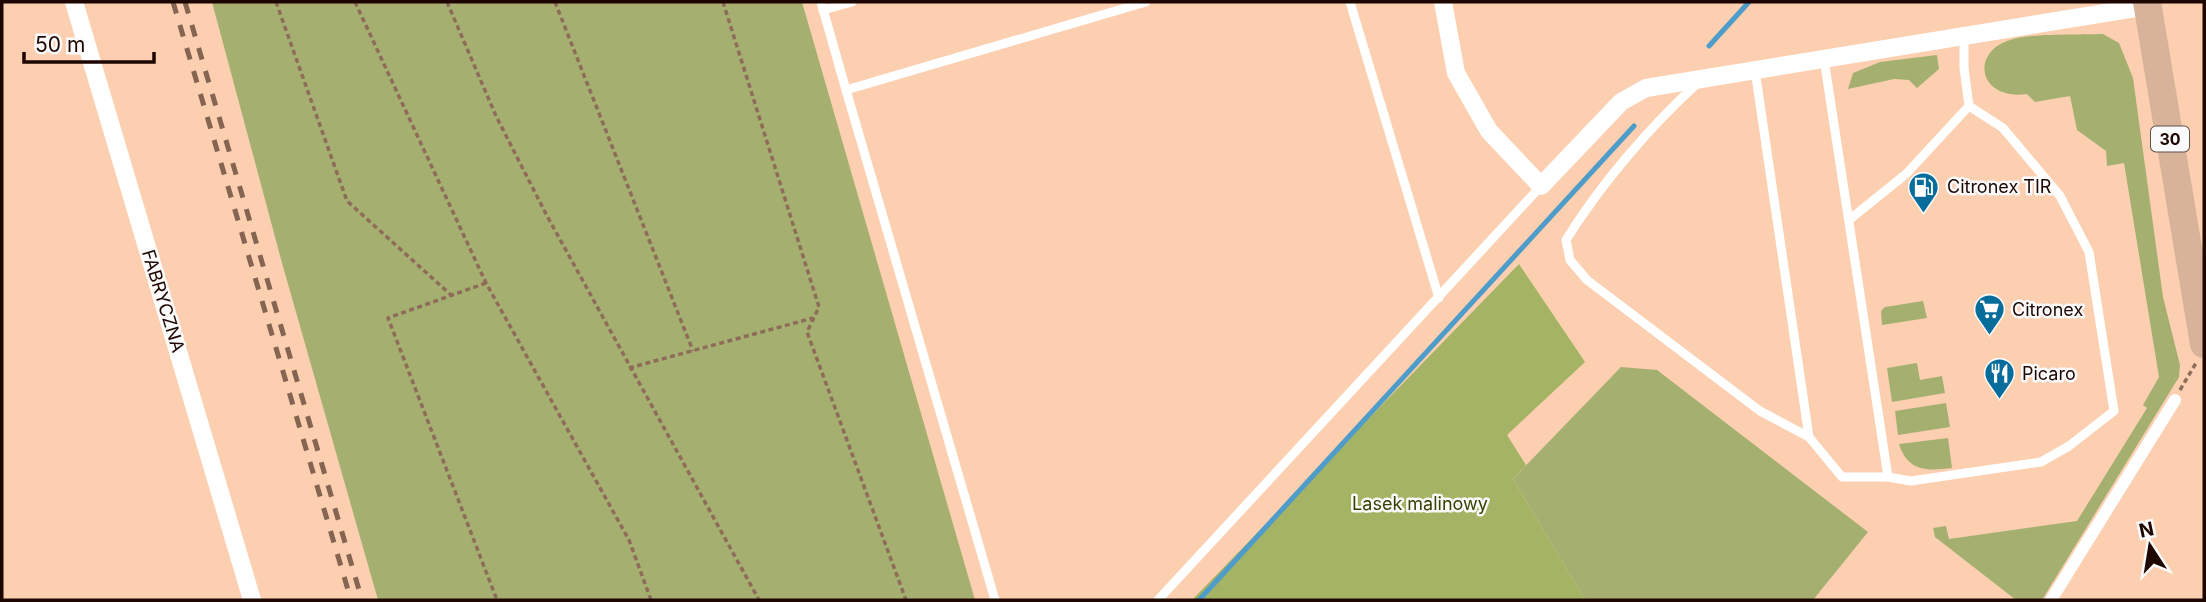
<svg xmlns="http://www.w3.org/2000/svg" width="2206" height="602" font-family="Inter,sans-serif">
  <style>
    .green { fill: #a5b070 }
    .forest { fill: #a5b364 }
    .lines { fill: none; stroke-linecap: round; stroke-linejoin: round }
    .stream { stroke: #4d9cca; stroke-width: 5 }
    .path { stroke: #8e6c59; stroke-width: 3.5; stroke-dasharray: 5 3.5; stroke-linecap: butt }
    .service { stroke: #fff; stroke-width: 9 }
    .pedestrian { stroke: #fff; stroke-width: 12 }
    .minor { stroke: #fff; stroke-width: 18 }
    .primary { stroke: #d8b39a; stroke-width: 28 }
    .rail { stroke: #866452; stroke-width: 5; stroke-dasharray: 12 12; stroke-linecap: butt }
    .labels { text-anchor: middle; stroke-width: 5; stroke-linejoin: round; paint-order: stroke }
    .shield { fill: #fafafa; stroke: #604f4b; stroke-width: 2 }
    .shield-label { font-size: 16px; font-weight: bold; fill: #1e0600 }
    .poi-label { font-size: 18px; fill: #1e0600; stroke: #fafafa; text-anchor: start }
    .street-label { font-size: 18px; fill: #1e0600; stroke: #fafafa }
    .park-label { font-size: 18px; fill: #383f00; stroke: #fafafa }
  </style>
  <rect width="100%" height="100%" fill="#fbcfb0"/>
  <!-- green -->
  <g class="green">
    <polygon points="212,2 802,2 975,600 378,600 282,263"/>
    <path d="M2103 34 2119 43 2133 78 2163 297 2180 365 2179 377 2042 600H2016L1935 537 1933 528 1946 526 1949 539 2077 521 2147 408 2143 405 2159 377 2124 163 2107 166 2106 151 2077 130 2070 96 2035 102 2027 94C1978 101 1970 52 2010 40 2031 33 2079 35 2103 34Z"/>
    <polygon points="1937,55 1939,69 1917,88 1909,80 1894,79 1848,89 1853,73 1880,62"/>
    <polygon points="1923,301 1927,318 1882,325 1881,311 1885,307"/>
    <polygon points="1917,363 1920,380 1942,376 1945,393 1892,402 1887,368"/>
    <polygon points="1621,367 1657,370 1868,532 1813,600 1585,600 1513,479"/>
    <polygon points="1946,403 1950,427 1898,435 1895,411"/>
    <path d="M1948 438 1952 468C1927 471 1908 472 1899 444Z"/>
  </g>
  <!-- forest -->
  <polygon class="forest" points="1519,264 1585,362 1507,435 1526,465 1513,479 1585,600 1192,600"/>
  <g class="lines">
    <!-- stream -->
    <g class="stream">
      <polyline points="1709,46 1749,2"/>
      <polyline points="1199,600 1634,126"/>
    </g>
    <!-- path -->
    <g class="path">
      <polyline points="276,2 347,201 451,295"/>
      <polyline points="355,2 486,283 629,540 651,600"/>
      <polyline points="447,2 496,116 546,214 759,600"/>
      <polyline points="555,2 693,351"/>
      <polyline points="723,2 819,307 807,332 906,600"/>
      <polyline points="486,283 388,318 497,600"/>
      <polyline points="629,368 813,318"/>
      <polyline points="2180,390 2196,363"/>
    </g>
    <!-- service -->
    <g class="service">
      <polyline points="821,2 846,90 1146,2"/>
      <polyline points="1350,2 1439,298"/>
      <polyline points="823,10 852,2"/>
      <polyline points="1755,70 1809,437 1842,477 1888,477 1824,59"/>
      <path d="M1699 82C1651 125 1600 185 1566 240L1570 260 1587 280 1760 411 1809 437"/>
      <polyline points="846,90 995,600"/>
      <polyline points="1849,220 1906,174 1969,106 1964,68 1964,36"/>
      <polyline points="1888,477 1911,481 2041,462 2069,446 2114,411 2089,252 2060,196 2003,128 1969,106"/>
      <polyline points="1158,600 1541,186"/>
    </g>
    <!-- pedestrian -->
    <polyline class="pedestrian" points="2051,600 2175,400"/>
    <!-- minor -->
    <g class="minor">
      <polyline points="74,2 252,600"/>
      <polyline points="1443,2 1456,73 1489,131 1541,186 1621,102 1646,88 2148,6"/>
    </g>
    <!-- primary -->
    <polyline class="primary" points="2147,2 2204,344"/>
    <!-- rail -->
    <g class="rail">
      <polyline points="173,2 351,600"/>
      <polyline points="185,2 362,600"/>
    </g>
  </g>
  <!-- icons -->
  <defs>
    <symbol id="fuel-pin" viewBox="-11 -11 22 30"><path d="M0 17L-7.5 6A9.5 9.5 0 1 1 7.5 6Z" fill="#086d9a" stroke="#fafafa"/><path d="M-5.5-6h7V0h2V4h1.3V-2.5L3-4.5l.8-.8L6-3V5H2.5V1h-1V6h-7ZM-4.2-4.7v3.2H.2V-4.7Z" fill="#fff"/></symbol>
    <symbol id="supermarket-pin" viewBox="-11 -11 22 30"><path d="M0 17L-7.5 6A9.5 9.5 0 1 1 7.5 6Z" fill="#086d9a" stroke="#fafafa"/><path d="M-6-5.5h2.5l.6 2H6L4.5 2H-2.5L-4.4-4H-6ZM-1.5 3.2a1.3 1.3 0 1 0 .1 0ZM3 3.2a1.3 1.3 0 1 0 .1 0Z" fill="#fff"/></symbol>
    <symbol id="restaurant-pin" viewBox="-11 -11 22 30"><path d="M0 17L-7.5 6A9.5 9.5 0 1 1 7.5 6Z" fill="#086d9a" stroke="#fafafa"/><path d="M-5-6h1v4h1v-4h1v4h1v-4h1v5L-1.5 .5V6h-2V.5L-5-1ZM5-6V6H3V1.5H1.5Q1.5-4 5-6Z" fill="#fff"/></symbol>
  </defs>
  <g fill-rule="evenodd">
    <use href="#fuel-pin" x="1906" y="170" width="35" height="47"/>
    <use href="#supermarket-pin" x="1972" y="292" width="35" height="47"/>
    <use href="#restaurant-pin" x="1982" y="356" width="35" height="47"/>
  </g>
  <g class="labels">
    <!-- shield labels -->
    <rect class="shield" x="2151" y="126.5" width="38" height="25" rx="5"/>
    <g class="shield-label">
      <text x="2170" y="145">30</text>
    </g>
    <!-- poi labels -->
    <g class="poi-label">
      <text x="1947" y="193">Citronex TIR</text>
      <text x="2012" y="316">Citronex</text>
      <text x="2022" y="380">Picaro</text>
    </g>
    <!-- street labels -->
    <g class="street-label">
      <text transform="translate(163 301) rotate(73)" y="6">FABRYCZNA</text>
    </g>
    <!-- park labels -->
    <g class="park-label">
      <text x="1420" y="510">Lasek malinowy</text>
    </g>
  </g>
  <!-- border -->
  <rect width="2206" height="602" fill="none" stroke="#1e0600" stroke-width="7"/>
  <!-- north arrow -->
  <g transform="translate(2150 546) rotate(348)" stroke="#fafafa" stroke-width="5" paint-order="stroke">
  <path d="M0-5L12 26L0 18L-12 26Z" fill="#1e0600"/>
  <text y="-10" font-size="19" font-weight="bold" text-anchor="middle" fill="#1e0600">N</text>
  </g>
  <!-- scale -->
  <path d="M24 52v10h130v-10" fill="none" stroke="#1e0600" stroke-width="3.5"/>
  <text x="35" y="52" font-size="21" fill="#1e0600" stroke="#fafafa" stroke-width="5" paint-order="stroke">50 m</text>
</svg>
